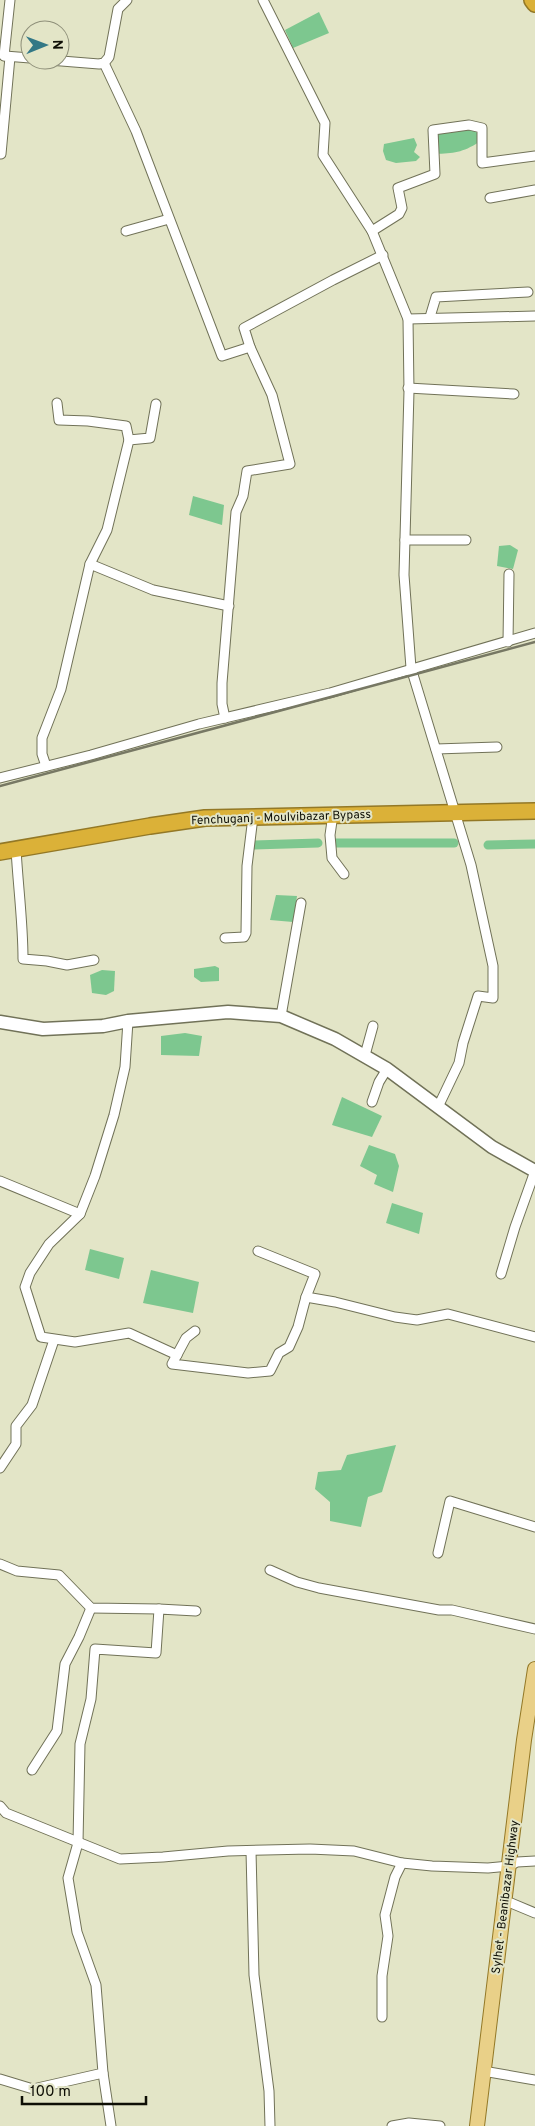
<svg xmlns="http://www.w3.org/2000/svg" width="535" height="2126" font-family="Overpass,sans-serif">
  <style>
    .water { fill: #7dc78f }
    .lines { fill: none; stroke-linecap: round; stroke-linejoin: round }
    .canal { stroke: #7dc78f; stroke-width: 9 }
    .street-casing { stroke: #717258; stroke-width: 11 }
    .secondary-casing { stroke: #717258; stroke-width: 15 }
    .primary-casing { stroke: #937826; stroke-width: 16 }
    .highway-casing { stroke: #937826; stroke-width: 18 }
    .street { stroke: #fff; stroke-width: 9 }
    .secondary { stroke: #fff; stroke-width: 12 }
    .primary { stroke: #e9d088; stroke-width: 14 }
    .highway { stroke: #dbb138; stroke-width: 15 }
    .rail { stroke: #777864; stroke-width: 2.5 }
    .labels { text-anchor: middle; stroke-width: 4; stroke-linejoin: round; paint-order: stroke }
    .street-label { font-size: 12px; fill: #0e0e05; stroke: #e3e5c7 }
  </style>
  <rect width="100%" height="100%" fill="#e3e5c7"/>
  <!-- water -->
  <g class="water">
    <polygon points="319,12 329,33 293,48 285,30"/>
    <path d="M476 129 479 142C462 153 454 153 435 154L434 133Z"/>
    <polygon points="414,138 417,145 414,152 420,157 416,161 396,163 386,160 383,151 384,144"/>
    <polygon points="193,496 224,505 222,525 189,515"/>
    <polygon points="510,545 518,550 513,569 497,566 499,546"/>
    <polygon points="276,895 297,896 293,922 270,920"/>
    <polygon points="215,966 219,968 219,981 201,982 194,977 194,969"/>
    <polygon points="102,970 115,971 114,991 106,995 92,993 90,975"/>
    <polygon points="185,1033 202,1036 199,1056 161,1055 161,1036"/>
    <polygon points="342,1097 382,1116 372,1137 332,1125"/>
    <polygon points="369,1145 395,1154 399,1166 393,1192 374,1184 377,1175 360,1166"/>
    <polygon points="392,1203 423,1213 419,1234 386,1223"/>
    <polygon points="90,1249 124,1258 119,1279 85,1270"/>
    <polygon points="151,1270 199,1282 193,1313 143,1303"/>
    <polygon points="396,1445 382,1492 368,1497 361,1527 330,1521 330,1502 315,1489 318,1472 341,1470 347,1455"/>
  </g>
  <g class="lines">
    <!-- canal -->
    <g class="canal">
      <polyline points="335,843 454,843"/>
      <polyline points="254,845 318,843"/>
      <polyline points="488,845 535,844"/>
    </g>
    <defs>
      <g id="street">
        <polyline points="263,0 325,123 323,155 372,231 408,319 409,391 404,575 411,668 471,865 493,966 493,998 478,996 463,1043 459,1063 438,1107"/>
        <polyline points="4,56 10,0"/>
        <polyline points="5,56 30,58"/>
        <polyline points="49,60 99,64 104,63 109,57 118,9 127,0"/>
        <polyline points="104,63 136,131 222,356 250,347 272,395 290,464 247,471 243,496 236,512 222,683 222,704 225,718"/>
        <polyline points="1,154 10,57"/>
        <polyline points="490,198 535,190"/>
        <polyline points="126,231 169,219"/>
        <polyline points="372,231 399,214 402,208 398,188 435,174 433,130 469,125 482,128 482,163 535,156"/>
        <polyline points="430,317 436,297 528,292"/>
        <polyline points="408,319 535,316"/>
        <polyline points="250,347 244,328 333,280 383,255"/>
        <polyline points="408,388 514,394"/>
        <polyline points="57,403 59,420 88,421 126,426 129,440"/>
        <polyline points="405,540 466,540"/>
        <polyline points="90,564 153,590 229,606"/>
        <polyline points="508,642 509,574"/>
        <polyline points="436,749 497,747"/>
        <polyline points="46,766 42,754 42,738 61,689 90,564 107,530 129,440 150,438 156,404"/>
        <polyline points="0,778 91,755 199,724 330,693 535,633"/>
        <polyline points="333,814 330,835 332,858 344,874"/>
        <path d="M16 849C18 886 23 922 23 959L47 961 67 965 94 960"/>
        <polyline points="225,938 244,937 246,933 247,866 253,817"/>
        <polyline points="281,1016 301,903"/>
        <polyline points="128,1021 125,1067 114,1115 95,1176 80,1214 49,1244 30,1273 25,1287 41,1337 75,1342 129,1333 177,1355"/>
        <polyline points="365,1055 373,1026"/>
        <polyline points="372,1102 379,1082 387,1069"/>
        <polyline points="0,1181 80,1214"/>
        <polyline points="258,1251 315,1274 306,1297 335,1302 395,1317 417,1320 448,1314 535,1337"/>
        <polyline points="501,1274 515,1227 535,1171"/>
        <polyline points="195,1331 186,1338 172,1364 248,1373 270,1371 279,1353 289,1347 298,1327 306,1297"/>
        <polyline points="0,1468 16,1444 16,1426 32,1405 54,1340"/>
        <polyline points="438,1553 450,1501 535,1527"/>
        <polyline points="0,1564 17,1571 59,1575 91,1608 159,1609"/>
        <polyline points="270,1570 297,1582 319,1588 439,1610 452,1610 535,1629"/>
        <polyline points="32,1770 57,1731 65,1664 79,1637 91,1608"/>
        <polyline points="0,1806 6,1813 120,1859 163,1857 228,1851 310,1849 354,1851 402,1863 432,1866 488,1868 509,1866 517,1862 535,1861"/>
        <polyline points="251,1851 254,1975 269,2091 270,2126"/>
        <polyline points="511,1903 535,1913"/>
        <polyline points="382,2017 382,1976 388,1936 385,1915 395,1877 402,1863"/>
        <polyline points="483,2071 535,2080"/>
        <polyline points="103,2073 111,2126"/>
        <polyline points="0,2079 33,2089 103,2073 96,1985 77,1932 68,1878 78,1843 80,1744 91,1699 95,1649 156,1653 159,1609 196,1611"/>
        <polyline points="392,2126 409,2123 440,2126"/>
      </g>
      <polyline id="secondary" points="0,1022 43,1029 103,1026 128,1021 228,1012 281,1016 335,1039 387,1069 492,1147 535,1171"/>
      <polyline id="primary" points="477,2126 524,1740 535,1669"/>
      <g id="highway">
        <polyline points="532,0 535,4"/>
        <polyline points="0,852 150,826 205,818 535,811"/>
      </g>
    </defs>
    <!-- street casing -->
    <use href="#street" class="street-casing"/>
    <!-- secondary casing -->
    <use href="#secondary" class="secondary-casing"/>
    <!-- primary casing -->
    <use href="#primary" class="primary-casing"/>
    <!-- highway casing -->
    <use href="#highway" class="highway-casing"/>
    <!-- street -->
    <use href="#street" class="street"/>
    <!-- secondary -->
    <use href="#secondary" class="secondary"/>
    <!-- primary -->
    <use href="#primary" class="primary"/>
    <!-- highway -->
    <use href="#highway" class="highway"/>
    <!-- rail -->
    <polyline class="rail" points="0,786 535,642"/>
  </g>
  <g class="labels">
    <!-- street labels -->
    <g class="street-label">
      <text transform="translate(281 817) rotate(-2)" y="4">Fenchuganj - Moulvibazar Bypass</text>
      <text transform="translate(505 1897) rotate(-83)" y="4">Sylhet - Beanibazar Highway</text>
    </g>
  </g>
  <!-- north arrow -->
  <g transform="translate(45 45) rotate(89)"><circle r="24" fill="#e3e5c7" stroke="#8e8f79"/>
  <path d="M0-4L9 19L0 12L-9 19Z" fill="#337886"/>
  <text y="-8" font-size="14" font-weight="bold" text-anchor="middle" fill="#0e0e05">N</text>
  </g>
  <!-- scale -->
  <path d="M22 2096v8h124v-8" fill="none" stroke="#0e0e05" stroke-width="2.5"/>
  <text x="30" y="2096" font-size="15" fill="#0e0e05" stroke="#e3e5c7" stroke-width="4" paint-order="stroke">100 m</text>
</svg>
